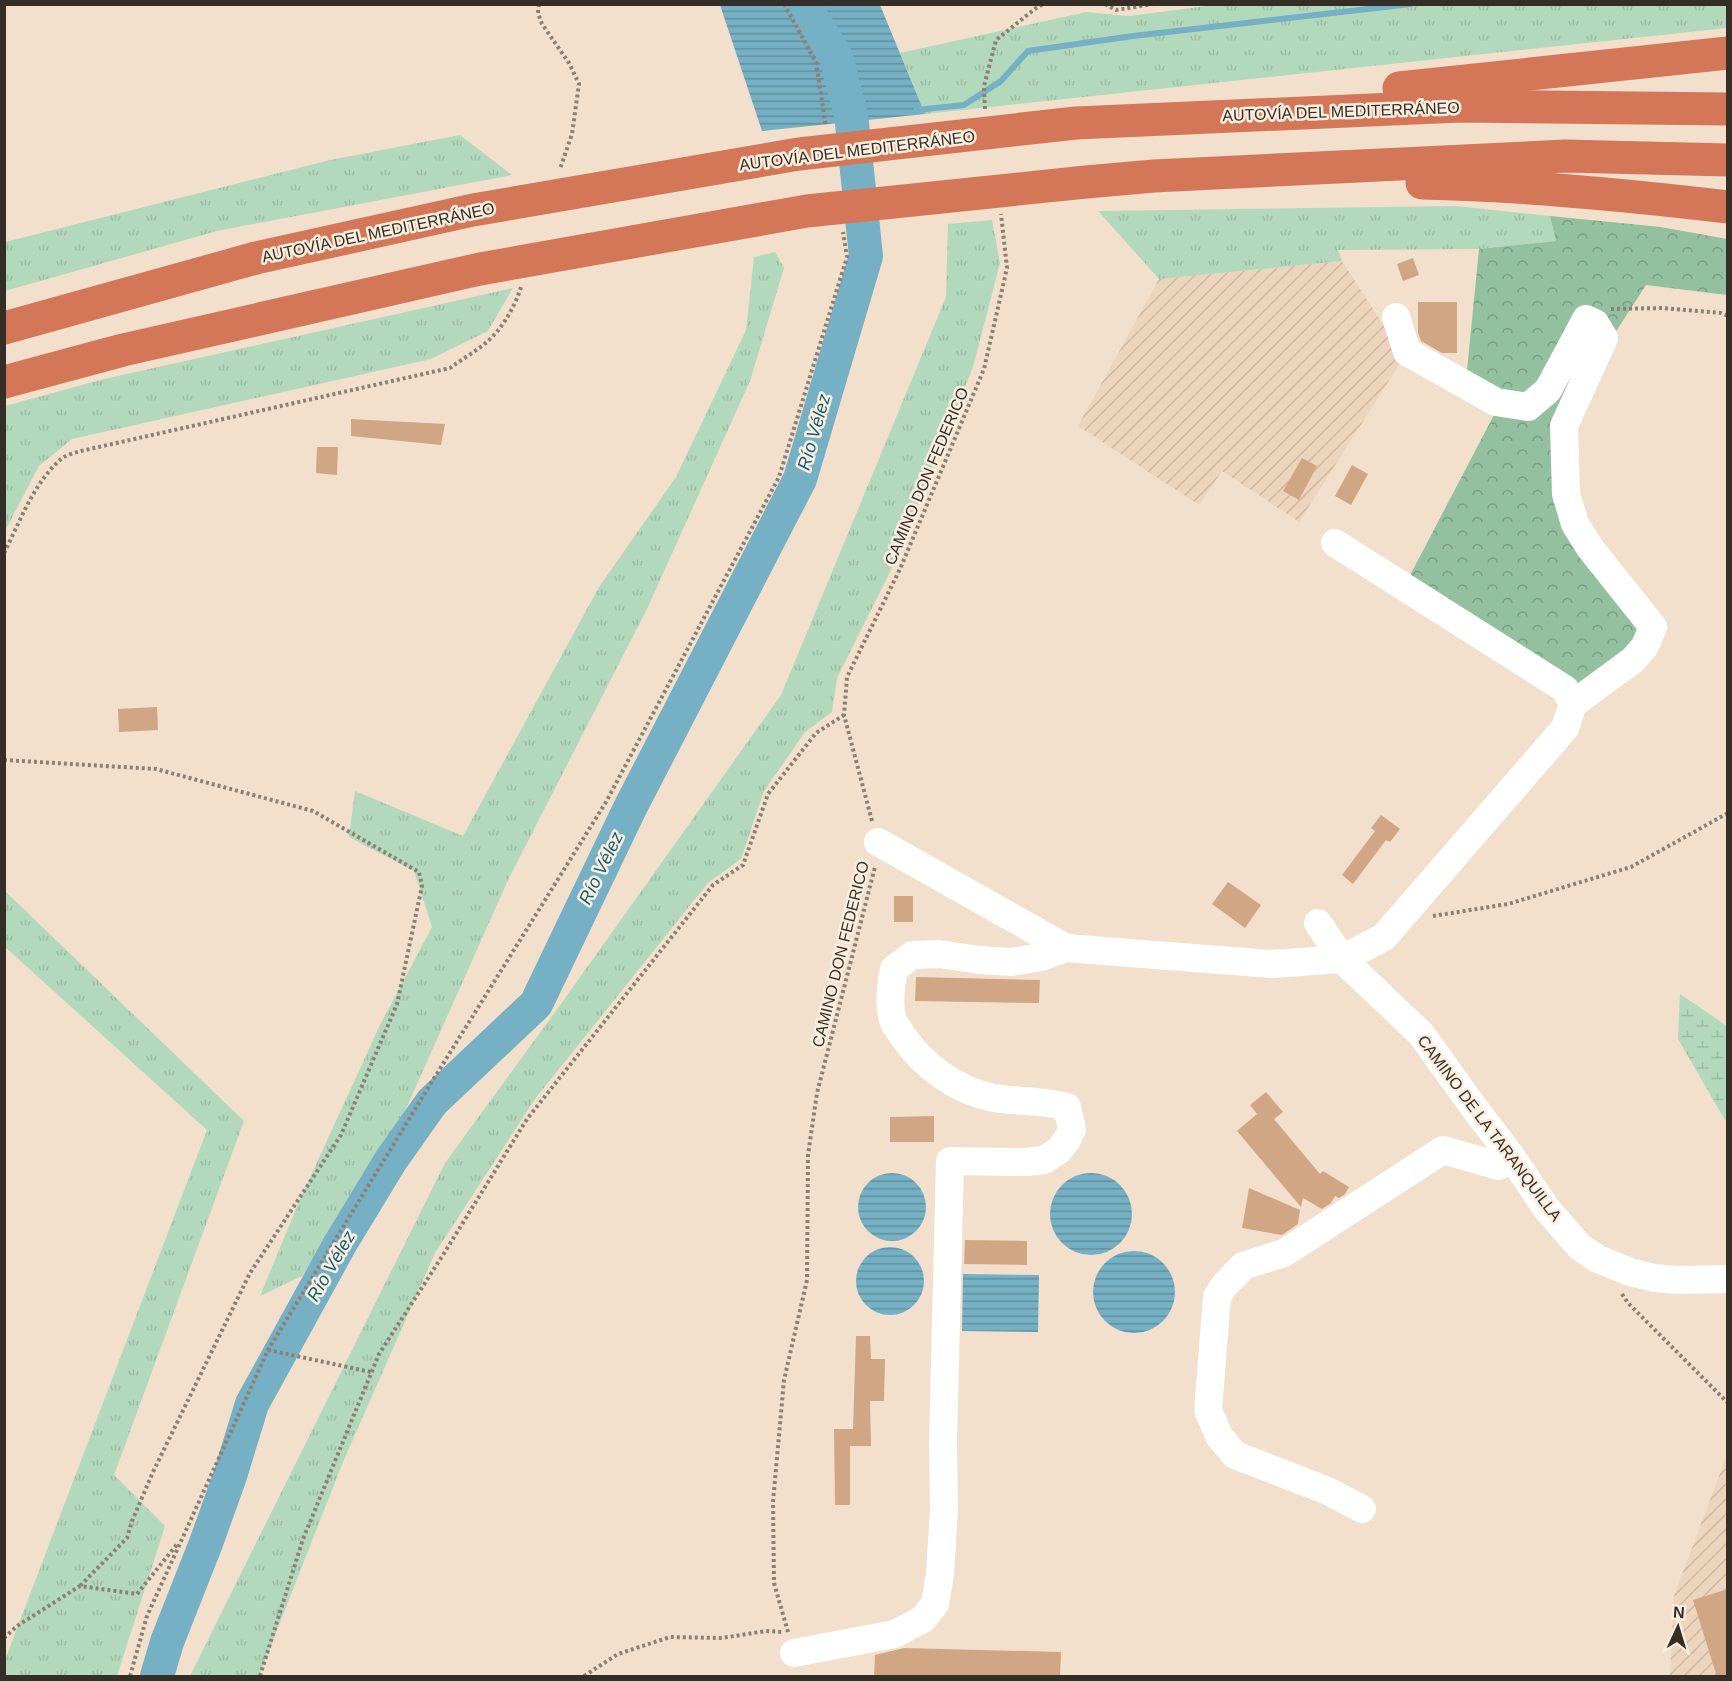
<svg xmlns="http://www.w3.org/2000/svg" width="1732" height="1681" font-family="Helvetica,sans-serif">
  <style>
    .industrial { fill: url(#industrial-furrows) }
    .grass { fill: url(#grass-tufts) }
    .forest { fill: url(#forest-crowns) }
    .wetland { fill: url(#wetland-marsh) }
    .water { fill: url(#water-rules) }
    .lines { fill: none; stroke-linecap: round; stroke-linejoin: round }
    .stream { stroke: #75b0c4; stroke-width: 6 }
    .river { stroke: #75b0c4; stroke-width: 34 }
    .building { fill: #d0a685 }
    .path { stroke: #8c8074; stroke-width: 4; stroke-dasharray: 3 3; stroke-linecap: butt }
    .minor { stroke: #fff; stroke-width: 28 }
    .highway { stroke: #d47758; stroke-width: 33 }
    .labels { text-anchor: middle; stroke-width: 5; stroke-linejoin: round; paint-order: stroke }
    .street-label { font-size: 16px; fill: #352e27; stroke: #fceedf }
    .water-label { font-size: 18px; font-style: italic; fill: #105e74; stroke: #fceedf }
  </style>
  <defs>
    <pattern id="industrial-furrows" width="10" height="10" patternUnits="userSpaceOnUse" patternTransform="scale(1.5)"><rect width="10" height="10" fill="#ecd5bc"/><path d="M-1 1l2-2M0 10L10 0M9 11l2-2" fill="none" stroke="#cbb7a2"/></pattern>
    <pattern id="grass-tufts" width="24" height="20" patternUnits="userSpaceOnUse" patternTransform="scale(1.5)"><rect width="24" height="20" fill="#b3d9bd"/><path d="M3 7l-1-3M5 7V3M7 7l1-3M15 17l-1-3M17 17v-4M19 17l1-3" fill="none" stroke="#9bbba2"/></pattern>
    <pattern id="forest-crowns" width="20" height="18" patternUnits="userSpaceOnUse" patternTransform="scale(1.5)"><rect width="20" height="18" fill="#93c1a0"/><path d="M2 6a3 3 0 1 1 6 0M12 15a3 3 0 1 1 6 0" fill="none" stroke="#799d82"/></pattern>
    <pattern id="wetland-marsh" width="20" height="14" patternUnits="userSpaceOnUse" patternTransform="scale(1.5)"><rect width="20" height="14" fill="#b3d9bd"/><path d="M1 5h8M5 5V1M11 12h8M15 12V8" fill="none" stroke="#9bbba2"/></pattern>
    <pattern id="water-rules" width="6" height="5" patternUnits="userSpaceOnUse" patternTransform="scale(1.5)"><rect width="6" height="5" fill="#75b0c4"/><path d="M0 2.5h6" fill="none" stroke="#61909f"/></pattern>
  </defs>
  <rect width="100%" height="100%" fill="#f2e0cd"/>
  <!-- industrial -->
  <g class="industrial">
    <polygon points="1342,261 1404,357 1299,522 1222,471 1199,505 1078,426 1159,279"/>
    <polygon points="1727,1455 1727,1676 1670,1676 1674,1596"/>
  </g>
  <!-- grass -->
  <g class="grass">
    <polygon points="1222,4 1727,5 1727,28 925,114 900,53 1086,12 1129,16"/>
    <polygon points="460,135 512,175 217,231 5,291 5,242 330,160"/>
    <polygon points="1456,206 1550,216 1556,241 1479,249 1338,250 1342,261 1159,279 1098,211"/>
    <polygon points="992,220 1000,263 973,367 890,572 837,678 832,712 805,732 764,791 741,859 708,883 535,1099 435,1253 343,1462 259,1676 190,1676 445,1163 558,1008 781,695 946,297 948,224"/>
    <polygon points="775,252 784,268 750,381 647,609 509,878 396,1131 302,1276 260,1296 301,1197 380,1025 432,927 414,871 349,837 355,791 463,836 599,587 676,477 746,330 754,257"/>
    <polygon points="513,288 488,331 431,359 72,439 39,466 5,531 5,406 104,379"/>
    <polygon points="5,891 244,1121 114,1475 165,1526 117,1676 5,1676 5,1660 207,1130 5,947"/>
  </g>
  <!-- forest -->
  <polygon class="forest" points="1550,216 1661,227 1727,239 1727,295 1646,285 1567,407 1568,505 1661,631 1584,688 1406,583 1495,413 1466,380 1479,249 1556,241"/>
  <!-- wetland -->
  <polygon class="wetland" points="1680,994 1727,1026 1727,1121 1725,1120 1678,1039"/>
  <!-- water -->
  <g class="water">
    <polygon points="720,5 880,5 925,114 762,131"/>
    <circle cx="1091" cy="1214" r="41"/>
    <circle cx="892" cy="1207" r="34"/>
    <circle cx="890" cy="1281" r="34"/>
    <circle cx="1134" cy="1292" r="41"/>
    <polygon points="963,1274 1039,1275 1038,1332 962,1331"/>
  </g>
  <g class="lines">
    <!-- stream -->
    <polyline class="stream" points="916,110 964,105 1001,81 1028,51 1133,36 1411,4"/>
    <!-- river -->
    <polyline class="river" points="157,1676 167,1642 206,1543 230,1476 252,1404 340,1244 391,1160 432,1102 536,1004 630,808 800,479 866,256 851,114 836,57 803,4"/>
  </g>
  <!-- building -->
  <g class="building">
    <polygon points="1413,258 1419,275 1403,281 1397,264"/>
    <polygon points="1418,302 1457,302 1457,353 1442,353 1421,341 1418,333"/>
    <polygon points="351,419 445,424 441,445 351,436"/>
    <polygon points="317,447 338,447 337,475 316,473"/>
    <polygon points="1302,458 1317,466 1299,500 1283,491"/>
    <polygon points="1352,465 1368,474 1351,505 1335,496"/>
    <polygon points="157,707 158,730 119,732 118,709"/>
    <polygon points="1381,815 1400,829 1390,842 1386,840 1353,884 1342,875 1375,831 1371,828"/>
    <polygon points="1228,882 1261,905 1245,928 1212,904"/>
    <rect x="894" y="896" width="19" height="26"/>
    <polygon points="916,977 1040,980 1039,1003 915,1001"/>
    <polygon points="1266,1092 1283,1112 1274,1119 1320,1174 1323,1171 1349,1187 1345,1194 1339,1198 1335,1196 1331,1203 1322,1209 1303,1198 1301,1207 1237,1131 1257,1114 1250,1105"/>
    <polygon points="934,1116 934,1142 890,1142 890,1117"/>
    <polygon points="1249,1188 1300,1210 1298,1224 1282,1235 1242,1228"/>
    <polygon points="965,1240 1027,1241 1027,1265 964,1264"/>
    <polygon points="856,1336 870,1336 871,1359 885,1359 884,1401 870,1401 871,1446 850,1446 850,1505 835,1505 834,1429 853,1429"/>
    <polygon points="1728,1589 1728,1677 1717,1677 1693,1600"/>
    <polygon points="904,1648 1061,1652 1060,1677 874,1677 875,1655"/>
  </g>
  <g class="lines">
    <!-- path -->
    <g class="path">
      <polyline points="539,4 538,13 542,24 569,63 579,84 572,134 560,169"/>
      <polyline points="784,4 816,62 826,127"/>
      <polyline points="1105,4 1116,10 1153,4"/>
      <polyline points="985,109 984,86 996,40 1036,8 1043,4"/>
      <polyline points="1611,309 1663,308 1721,313 1728,316"/>
      <path d="M4 553C20 522 33 484 60 460 65 455 74 453 81 451L450 368C462 359 477 351 489 340 504 326 515 306 521 287"/>
      <polyline points="4,760 156,769 313,811 419,872 422,886 397,1004 341,1135 250,1273 153,1472 132,1521 127,1538 80,1586"/>
      <polyline points="872,821 844,715 847,677 900,569 984,369 1007,268 1001,214"/>
      <polyline points="1433,916 1508,904 1631,867 1728,813"/>
      <polyline points="1622,1294 1628,1303 1728,1403"/>
      <polyline points="268,1350 371,1372"/>
      <polyline points="788,1632 774,1583 773,1502 784,1380 807,1280 808,1155 817,1093 875,867"/>
      <polyline points="4,1638 17,1626 80,1586 137,1594 178,1543"/>
      <polyline points="130,1676 147,1616 268,1350 428,1088 606,802 779,477 847,257 843,232"/>
      <polyline points="260,1676 303,1539 379,1354 443,1255 527,1119 713,885 743,865 768,794 816,733 844,715"/>
      <polyline points="584,1676 618,1654 670,1637 722,1638 766,1631 783,1632"/>
    </g>
    <!-- minor -->
    <g class="minor">
      <polyline points="1335,543 1565,689 1573,704"/>
      <polyline points="878,842 1066,948 1272,964 1342,959 1384,937 1565,728 1573,704 1633,660 1645,646 1653,627 1590,548 1575,524 1566,494 1564,426 1604,338 1595,323 1586,319 1548,390 1528,407 1496,402 1407,352 1396,317"/>
      <polyline points="1318,923 1342,959 1421,1034 1475,1109 1511,1156 1546,1208 1580,1247 1598,1259 1630,1272 1654,1278 1678,1280 1728,1279"/>
      <polyline points="1362,1509 1328,1491 1235,1455 1219,1436 1208,1410 1217,1297 1224,1286 1243,1266 1284,1253 1443,1150 1499,1166 1511,1156"/>
      <path d="M794 1653 895 1634 923 1619 935 1604 940 1574 944 1510 943 1443 950 1161 1027 1162 1044 1160 1058 1151 1067 1140 1072 1129 1067 1107C1043 1100 1019 1102 994 1098 957 1091 923 1066 902 1035 900 1031 896 1027 894 1023 888 1008 891 984 894 969L912 955 939 954 980 960 1011 962 1041 957 1066 948"/>
    </g>
    <!-- highway -->
    <g class="highway">
      <polyline points="1399,88 1728,53"/>
      <path d="M1422 183C1525 185 1626 195 1728 207"/>
      <polyline points="4,328 256,258 473,210 799,154 1076,123 1460,106 1728,109"/>
      <polyline points="4,382 123,350 480,269 807,211 1086,182 1154,176 1565,156 1728,160"/>
    </g>
  </g>
  <g class="labels">
    <!-- street labels -->
    <g class="street-label">
      <text transform="translate(1341 111) rotate(-2)" y="6">AUTOVÍA DEL MEDITERRÁNEO</text>
      <text transform="translate(857 150) rotate(-7)" y="6">AUTOVÍA DEL MEDITERRÁNEO</text>
      <text transform="translate(378 232) rotate(-12)" y="6">AUTOVÍA DEL MEDITERRÁNEO</text>
      <text transform="translate(926 476) rotate(-67)" y="6">CAMINO DON FEDERICO</text>
      <text transform="translate(840 954) rotate(-76)" y="6">CAMINO DON FEDERICO</text>
      <text transform="translate(1490 1128) rotate(53)" y="6">CAMINO DE LA TARANQUILLA</text>
    </g>
    <!-- water labels -->
    <g class="water-label">
      <text transform="translate(814 432) rotate(-74)" y="6">Río Vélez</text>
      <text transform="translate(601 868) rotate(-64)" y="6">Río Vélez</text>
      <text transform="translate(331 1266) rotate(-60)" y="6">Río Vélez</text>
    </g>
  </g>
  <!-- border -->
  <rect width="1732" height="1681" fill="none" stroke="#352e27" stroke-width="12"/>
  <!-- north arrow -->
  <g transform="translate(1678 1627) rotate(4)" stroke="#fceedf" stroke-width="4.5" paint-order="stroke">
  <path d="M0-4.5L10 22L0 15L-10 22Z" fill="#352e27"/>
  <text y="-9" font-size="16" font-weight="bold" text-anchor="middle" fill="#352e27">N</text>
  </g>
</svg>
